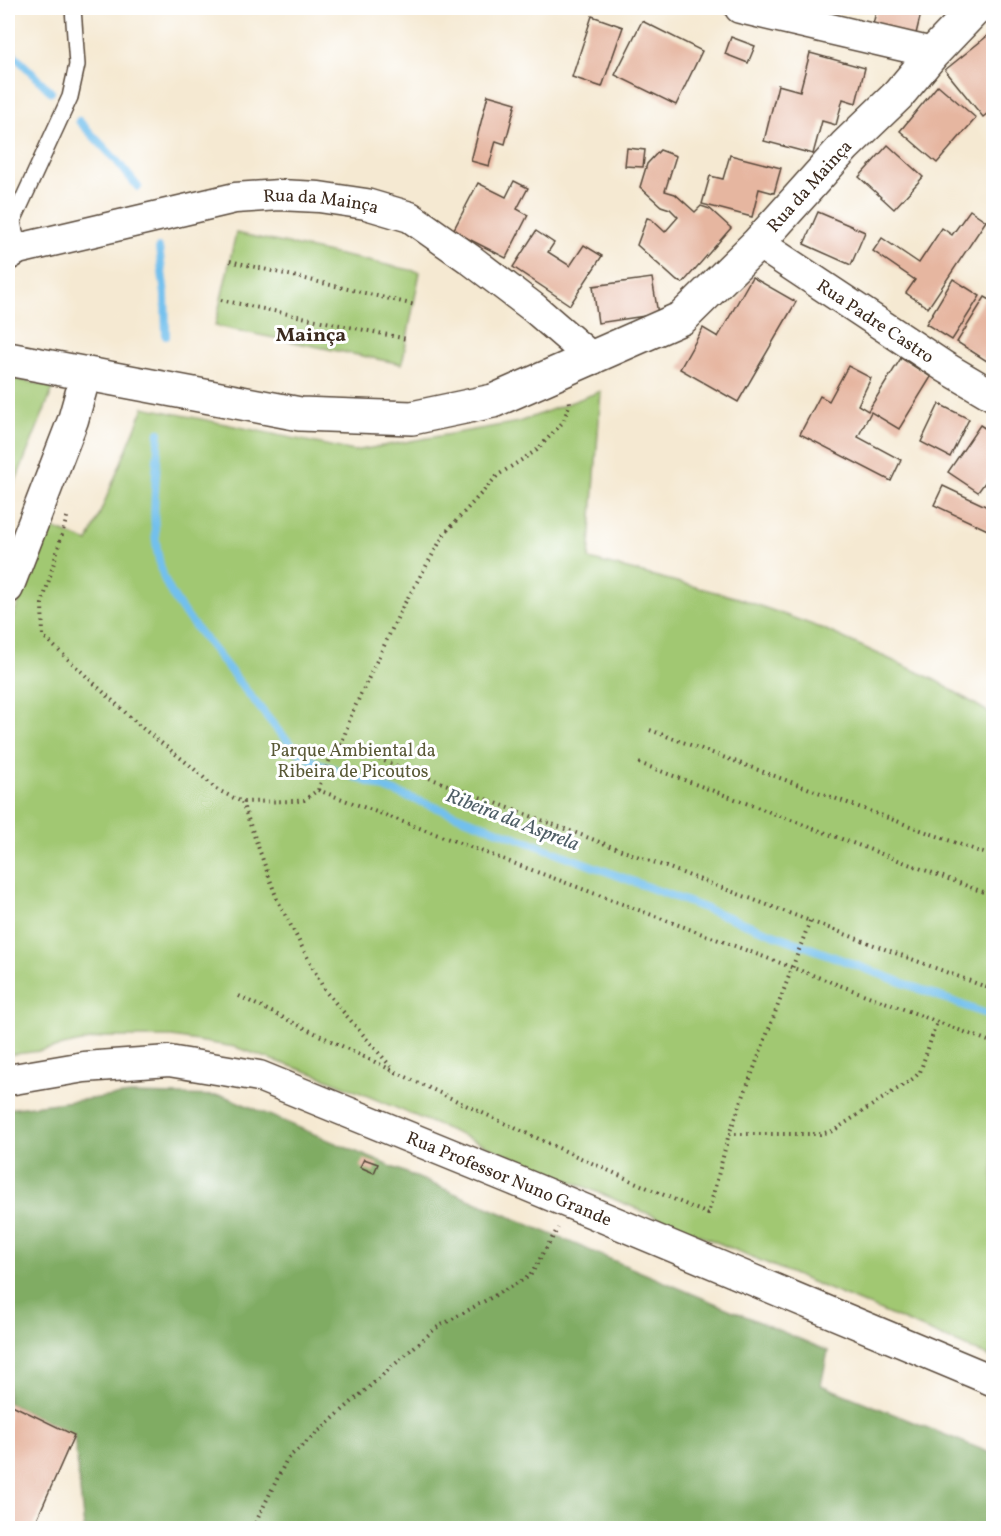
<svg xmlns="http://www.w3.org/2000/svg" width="1001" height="1536" font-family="Vollkorn,serif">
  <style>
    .green { fill: #a1c872; stroke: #6e7948; stroke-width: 1.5 }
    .forest { fill: #80ac64; stroke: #5e6b41; stroke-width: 1.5 }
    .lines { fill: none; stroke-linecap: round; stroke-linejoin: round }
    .stream { stroke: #72c0ed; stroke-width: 8 }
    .building { fill: #e6b6a0 }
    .service-casing { stroke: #574739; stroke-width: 18 }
    .minor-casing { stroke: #574739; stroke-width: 33 }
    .tertiary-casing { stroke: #574739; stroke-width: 36 }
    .path { stroke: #574739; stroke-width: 4; stroke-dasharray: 1.5 4.5; stroke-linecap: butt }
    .service { stroke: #fff; stroke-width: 15 }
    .minor { stroke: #fff; stroke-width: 30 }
    .tertiary { stroke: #fff; stroke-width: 33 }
    .labels { text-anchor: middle; stroke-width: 6; stroke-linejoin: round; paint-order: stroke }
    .street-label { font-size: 18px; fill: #3b2a1e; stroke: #fff }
    .park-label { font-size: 18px; fill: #5a5937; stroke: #fff }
    .neighbourhood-label { font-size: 20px; font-weight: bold; fill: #3b2a1e; stroke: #fff }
    .water-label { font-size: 20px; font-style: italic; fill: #4e5e66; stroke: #fff }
  </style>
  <rect width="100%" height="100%" fill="#fff"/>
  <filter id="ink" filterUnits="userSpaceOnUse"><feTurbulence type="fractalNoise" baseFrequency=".0167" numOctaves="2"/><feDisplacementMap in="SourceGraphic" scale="12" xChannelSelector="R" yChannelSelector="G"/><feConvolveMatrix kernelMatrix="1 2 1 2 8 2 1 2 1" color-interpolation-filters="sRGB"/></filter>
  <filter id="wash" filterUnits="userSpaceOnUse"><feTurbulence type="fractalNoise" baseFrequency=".008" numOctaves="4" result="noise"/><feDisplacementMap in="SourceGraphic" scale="24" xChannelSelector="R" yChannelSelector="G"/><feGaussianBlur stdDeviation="1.35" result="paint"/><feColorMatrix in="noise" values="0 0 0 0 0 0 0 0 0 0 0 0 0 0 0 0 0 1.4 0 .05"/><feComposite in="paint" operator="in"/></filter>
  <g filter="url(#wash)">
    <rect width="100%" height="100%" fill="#f5e9d2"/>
    <!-- green -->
    <g class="green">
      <polygon points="236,233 420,272 402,364 215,326"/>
      <polygon points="8,378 54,386 8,500"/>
      <polygon points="601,391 589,559 738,598 824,629 935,680 993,715 993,1358 320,1076 235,1047 172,1037 104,1037 40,1051 8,1055 8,628 50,527 88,542 144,407 354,451 519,422"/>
    </g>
    <!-- forest -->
    <polygon class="forest" points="131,1094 224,1096 828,1351 821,1385 993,1454 993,1528 84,1528 74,1435 8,1403 8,1109"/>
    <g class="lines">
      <!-- stream -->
      <g class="stream">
        <polyline points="8,49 51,92"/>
        <polyline points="79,121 116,160 138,187"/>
        <polyline points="159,248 165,295 166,336"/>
        <path d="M159 433C156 480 148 533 164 578 169 591 177 603 185 614L280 733 300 753 315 762 994 1017"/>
      </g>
    </g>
    <g id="blocks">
      <!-- building -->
      <g class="building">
        <polygon points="877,8 940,8 939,13 922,9 915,38 872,28"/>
        <polygon points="592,16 623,27 602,87 572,77"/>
        <polygon points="642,21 702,51 676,105 615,75"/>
        <polygon points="991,33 994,36 994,108 983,117 945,70"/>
        <polygon points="731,37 755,46 748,63 725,54"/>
        <polygon points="810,53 865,68 856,103 843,99 836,125 822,121 813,154 764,141 778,85 800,91"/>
        <polygon points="938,85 976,118 937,163 900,131"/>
        <polygon points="488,95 516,103 505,144 496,141 489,166 471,161"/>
        <polygon points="888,145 923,177 894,209 859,177"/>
        <polygon points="627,148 645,150 643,167 625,166"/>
        <polygon points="660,150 676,156 665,191 675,194 695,212 701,206 710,209 731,228 683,283 677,281 637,245 647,218 651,219 665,232 678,217 670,209 661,206 640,187 647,164"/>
        <polygon points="730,155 781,168 774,193 759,189 752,217 702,204 710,176 723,179"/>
        <polygon points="514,181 528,188 517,209 528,215 506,258 453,231 478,183 506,197"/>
        <polygon points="970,210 986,221 928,308 906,293 915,280 873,251 882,238 919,263 942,228 952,235"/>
        <polygon points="818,212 865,232 851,265 804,244"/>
        <polygon points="536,231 554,243 548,252 570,266 584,245 602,256 570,305 513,267"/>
        <polygon points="752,277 796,302 738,402 680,369 703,328 718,337"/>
        <polygon points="652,278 658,314 598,323 593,286"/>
        <polygon points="953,279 980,296 952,340 926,324"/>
        <polygon points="985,297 994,302 994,357 990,363 957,342"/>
        <polygon points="901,358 931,377 899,429 871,412 858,437 901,460 891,481 800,434 820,396 829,401 848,366 871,378 858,405 868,411"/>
        <polygon points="939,404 969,419 950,457 921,442"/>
        <polygon points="980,425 994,434 994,470 978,492 948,472"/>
        <polygon points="943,486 994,510 994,533 934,505"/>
        <polygon points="364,1159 378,1164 374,1173 360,1167"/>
        <polygon points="8,1403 74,1435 33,1528 8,1528"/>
      </g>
    </g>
  </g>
  <g filter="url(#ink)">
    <use href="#blocks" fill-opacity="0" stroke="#574739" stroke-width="1.5"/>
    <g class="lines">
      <defs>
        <polyline id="service" points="18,249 13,221 70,97 77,65 73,8"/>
        <g id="minor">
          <polyline points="740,8 933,53"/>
          <path id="s1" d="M758 243 945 367 994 396"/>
          <path id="s2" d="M8 255 18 249 235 198 279 195 319 197 366 204 410 217 471 260 534 308 593 359"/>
          <polyline points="8,588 73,420 86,374"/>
          <path id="s3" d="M8 1080 84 1067 169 1061 259 1076 514 1180 994 1381"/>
        </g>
        <g id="tertiary">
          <path id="s4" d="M8 359 300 414 412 418 493 401 682 318 758 243 845 146 898 95 933 53 976 8"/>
        </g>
      </defs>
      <!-- service casing -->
      <use href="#service" class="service-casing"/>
      <!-- minor casing -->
      <use href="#minor" class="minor-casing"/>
      <!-- tertiary casing -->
      <use href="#tertiary" class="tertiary-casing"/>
      <!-- path -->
      <g class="path">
        <polyline points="230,261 415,305"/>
        <polyline points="221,300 407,339"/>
        <polyline points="67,517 42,604 43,636 141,727 192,767 216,789 242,802 297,801 304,800 318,790 994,1043"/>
        <polyline points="650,730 994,857"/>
        <polyline points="341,745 352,713 402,608 445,533 498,475 537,450 563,422 570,403 569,397"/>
        <polyline points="639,763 994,896"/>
        <polyline points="318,790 336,743 994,990"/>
        <polyline points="242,802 277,899 325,991 393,1069"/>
        <polyline points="810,921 729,1134 820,1134 833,1131 914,1078 920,1072 937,1022"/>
        <path d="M239 996C394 1072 549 1146 708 1214L729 1134"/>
        <polyline points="253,1528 287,1459 436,1328 530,1276 558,1228"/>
      </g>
      <!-- service -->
      <use href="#service" class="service"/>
      <!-- minor -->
      <use href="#minor" class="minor"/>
      <!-- tertiary -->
      <use href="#tertiary" class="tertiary"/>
    </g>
  </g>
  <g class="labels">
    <!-- street labels -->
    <g class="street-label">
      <text dy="6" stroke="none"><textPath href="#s4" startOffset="882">Rua da Mainça</textPath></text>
      <text dy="6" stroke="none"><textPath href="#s2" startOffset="321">Rua da Mainça</textPath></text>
      <text dy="6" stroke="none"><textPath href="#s1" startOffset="141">Rua Padre Castro</textPath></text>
      <text dy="6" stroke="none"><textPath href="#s3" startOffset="524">Rua Professor Nuno Grande</textPath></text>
    </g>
    <!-- park labels -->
    <g class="park-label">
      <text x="353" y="756">Parque Ambiental da<tspan x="353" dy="21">Ribeira de Picoutos</tspan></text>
    </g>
    <!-- neighbourhood labels -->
    <g class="neighbourhood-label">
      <text x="311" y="341">Mainça</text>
    </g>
    <!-- water labels -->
    <g class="water-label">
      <text transform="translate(513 819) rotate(21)" y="7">Ribeira da Asprela</text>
    </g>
  </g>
  <!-- margin -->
  <rect width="1001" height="1536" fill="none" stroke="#fff" stroke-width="30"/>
</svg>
